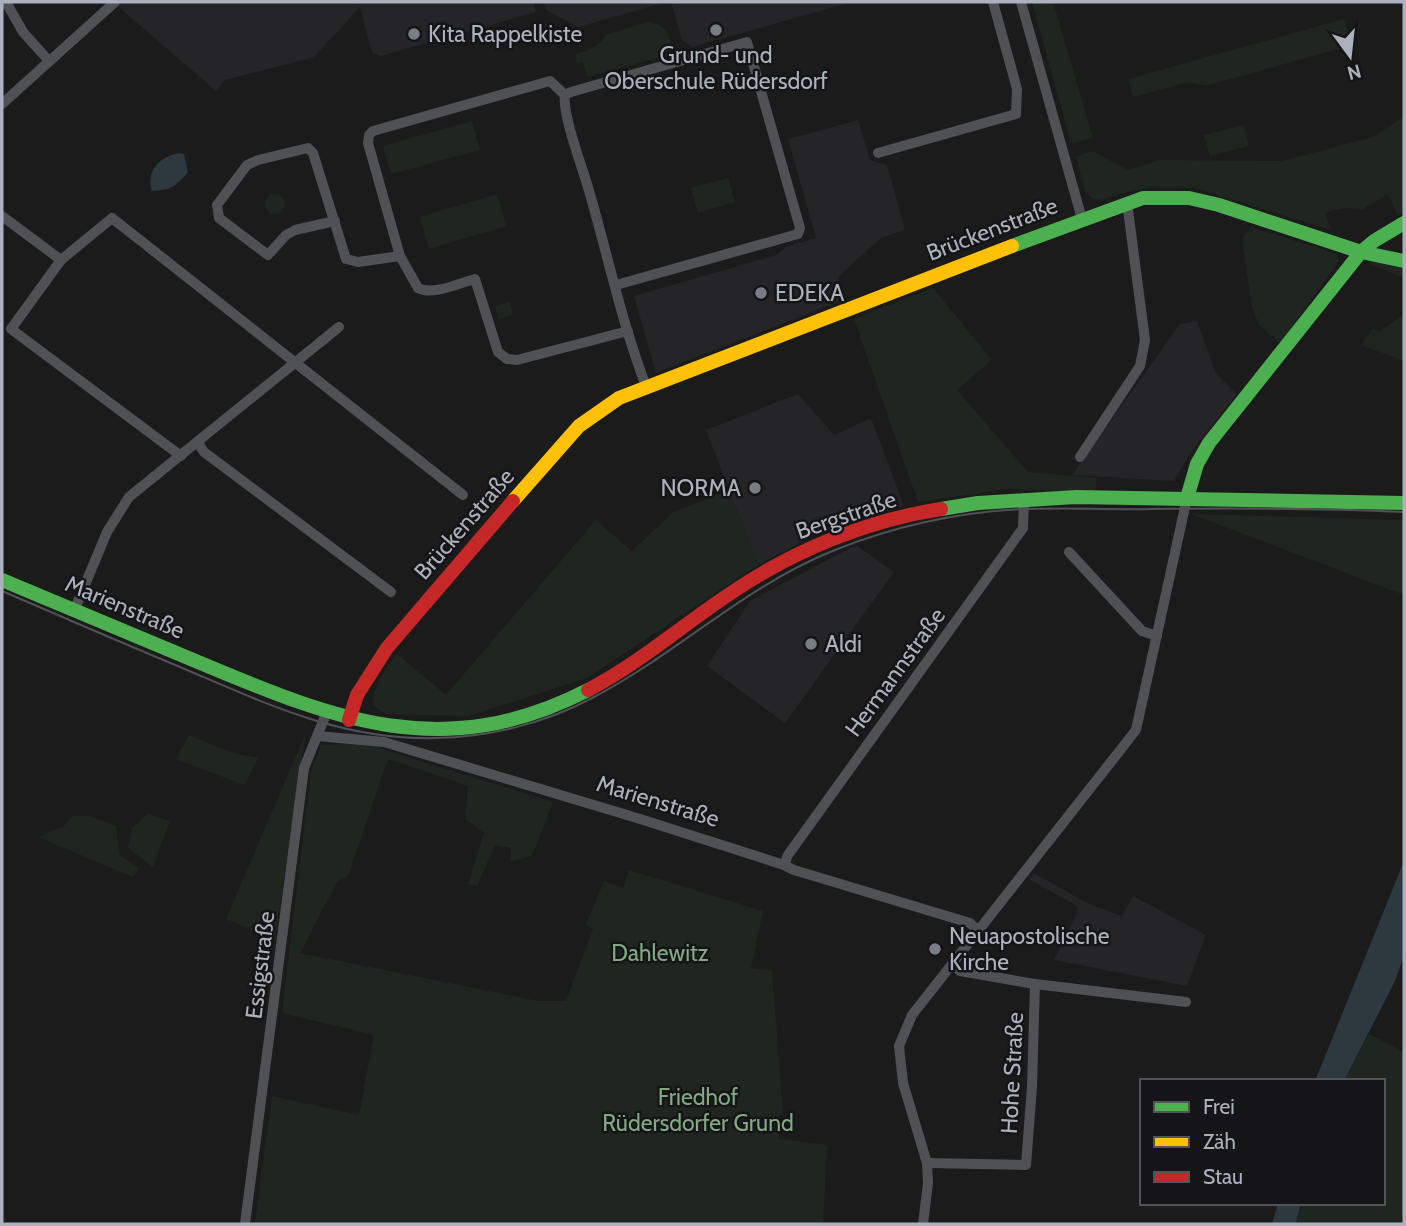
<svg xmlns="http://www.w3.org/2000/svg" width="1406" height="1226" font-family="Cabin,sans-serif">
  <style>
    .built { fill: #252528 }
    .green { fill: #1f2620 }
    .water { fill: #2d383f }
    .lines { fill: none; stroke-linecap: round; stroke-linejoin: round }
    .street { stroke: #4f5155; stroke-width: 10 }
    .fast { stroke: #4caf50; stroke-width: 14 }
    .slow { stroke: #ffc107; stroke-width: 14 }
    .jam { stroke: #c62828; stroke-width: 14 }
    .tram { stroke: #4f5154; stroke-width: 2 }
    .poi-dot { fill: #797d85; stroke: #151518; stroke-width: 2.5 }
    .labels { text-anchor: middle; stroke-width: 5; stroke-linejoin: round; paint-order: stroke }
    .poi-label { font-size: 23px; fill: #acb2bd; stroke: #151518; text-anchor: start }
    .street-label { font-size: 23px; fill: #acb2bd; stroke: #151518 }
    .park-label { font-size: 23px; fill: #83a983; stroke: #151518 }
  </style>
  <rect width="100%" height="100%" fill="#1b1b1c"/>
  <!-- built -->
  <g class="built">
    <polygon points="113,2 533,2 536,12 381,56 372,52 360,7 314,57 225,80 216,91"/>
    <polygon points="543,2 666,2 578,27 546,10"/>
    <polygon points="671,2 852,2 692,47 682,40"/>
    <polygon points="858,120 870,160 887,165 905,230 881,238 838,277 838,302 656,373 634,296 776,255 786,247 816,238 788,139"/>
    <polygon points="1197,321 1216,374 1237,394 1193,449 1174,481 1072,475 1180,324"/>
    <polygon points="798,394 834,435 871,418 904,506 822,531 758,565 706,430"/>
    <polygon points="856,545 894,572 785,723 707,666 750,601"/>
    <polygon points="1034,873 1085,902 1122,916 1133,896 1206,935 1187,986 1054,960 1078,911 1077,906 1029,879"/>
  </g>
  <!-- green -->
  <g class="green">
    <polygon points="1032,2 1053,2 1093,138 1071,143"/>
    <polygon points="1344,19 1352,45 1206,86 1189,82 1133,97 1128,79"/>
    <path d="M648 22C666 24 675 38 668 55L587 77 583 62 577 63 575 54 587 51 600 43 606 35Z"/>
    <polygon points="1404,117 1404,212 1398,216 1388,194 1363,209 1345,208 1325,212 1331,230 1196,188 1151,187 1126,192 1101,200 1093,199 1085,191 1076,157 1092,151 1128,170 1159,160 1282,161 1373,137"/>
    <polygon points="472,121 480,150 391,174 383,146"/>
    <polygon points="1244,125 1249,146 1210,156 1204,135"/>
    <polygon points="728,178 735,202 698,213 691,188"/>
    <polygon points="497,194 506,226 429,249 420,217"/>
    <circle cx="275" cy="204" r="10"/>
    <polygon points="1251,227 1337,254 1339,261 1280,343 1259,325 1252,307 1242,239"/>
    <polygon points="1373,260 1404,266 1404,278 1369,264"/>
    <polygon points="933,288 992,360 957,390 1028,472 1097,478 1095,491 1007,489 918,502 854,319"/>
    <polygon points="510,302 513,314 499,320 495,306"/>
    <polygon points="1404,314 1404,361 1361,345 1373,328 1379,332"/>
    <path d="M729 490 758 565 587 678 469 716 386 714 373 705C374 685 384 669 397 654L446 695 596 520 632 551 672 513Z"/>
    <polygon points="1191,514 1404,520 1404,595"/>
    <polygon points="189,735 233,753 258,758 244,785 176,759"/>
    <polygon points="305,735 275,940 226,919"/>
    <polygon points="368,743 388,751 553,802 532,856 510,862 511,848 495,845 477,886 468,884 484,833 465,819 468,786 388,759 348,876 337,882 300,953 538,1001 566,1001 593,929 586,925 604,881 623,888 629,870 763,911 751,968 772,971 783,1115 779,1115 779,1139 827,1145 823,1224 255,1224 272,1096 359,1115 374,1035 282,1013 311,771 321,745"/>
    <polygon points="148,814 170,821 153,867 128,848 132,828"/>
    <polygon points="72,816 89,816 116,826 119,855 139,868 133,877 38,837 64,826"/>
    <polygon points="1369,1034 1404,1052 1404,1224 1297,1224 1302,1203 1383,1203 1383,1081 1344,1081"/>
  </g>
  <!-- water -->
  <g class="water">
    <path d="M179 153 184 154 188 172C178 185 169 191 152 191 145 172 160 156 179 153Z"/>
    <polygon points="1404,861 1404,956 1395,981 1344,1081 1315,1081"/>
    <polygon points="1278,1203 1301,1203 1296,1224 1272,1224"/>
  </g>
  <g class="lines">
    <!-- street -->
    <g class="street">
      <polyline points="6,2 23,32 49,61"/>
      <polyline points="1021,2 1082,219"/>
      <path d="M565 95 550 81 373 131 369 135 368 143 400 256 418 288C433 296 459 283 475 279L498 352 507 359 517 360 628 331"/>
      <polyline points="2,104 115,2"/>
      <polyline points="878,153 1016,114 1017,89 993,2"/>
      <polyline points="2,216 61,260"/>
      <polyline points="335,221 295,230 286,235 268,255 219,218 217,205 247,165 258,160 308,148 313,153 346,259 358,262 400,256"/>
      <path d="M616 285 798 234 800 228 747 42 571 92 565 95C562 113 581 164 587 184 607 251 621 321 646 386"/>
      <polyline points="198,443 204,452 391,592"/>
      <polyline points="181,456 11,329 61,260 112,218 463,495"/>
      <polyline points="1080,457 1140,366 1145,340 1127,202"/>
      <polyline points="1069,552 1142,631 1157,636"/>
      <polyline points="74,611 107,532 129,497 339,327"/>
      <polyline points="317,736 384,742 637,818 784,865 794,870 970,923 978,931"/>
      <polyline points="784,865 788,855 1023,528 1024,498"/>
      <polyline points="953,965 960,971 1035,984 1186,1002"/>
      <polyline points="927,1163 1026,1165 1032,1087 1035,984"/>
      <polyline points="245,1224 304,768 326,714"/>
      <polyline points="923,1224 928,1183 927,1163 903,1083 899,1046 912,1015 1136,730 1187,498"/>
    </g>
    <!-- fast -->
    <g class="fast">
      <polyline points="1012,246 1143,198 1189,198 1219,205 1361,252 1404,261"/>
      <polyline points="1187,498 1197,464 1209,443 1361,252 1374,241 1404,223"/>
      <polyline points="941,509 978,503 1076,497 1404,503"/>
      <path d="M2 580C67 607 132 635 198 662 336 720 444 764 588 690"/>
    </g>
    <!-- slow -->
    <polyline class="slow" points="513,501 579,426 619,398 1012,246"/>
    <!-- jam -->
    <g class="jam">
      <path d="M588 690C640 663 685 623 734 591 795 550 868 520 941 509"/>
      <polyline points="349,720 357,695 387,648 513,501"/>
    </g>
    <!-- tram -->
    <path class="tram" d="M2 591C64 618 125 644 187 670 269 705 345 741 436 738 490 737 546 723 594 697 678 653 746 585 835 550 895 526 960 512 1024 509 1066 507 1108 510 1151 509 1235 508 1320 508 1404 512"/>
  </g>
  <!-- markers -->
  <g class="poi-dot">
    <circle cx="716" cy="30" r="7"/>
    <circle cx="414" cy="34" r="7"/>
    <circle cx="761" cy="293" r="7"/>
    <circle cx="755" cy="488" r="7"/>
    <circle cx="811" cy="644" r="7"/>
    <circle cx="935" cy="949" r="7"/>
  </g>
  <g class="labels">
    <!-- poi labels -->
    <g class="poi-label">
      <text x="428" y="42">Kita Rappelkiste</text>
      <text x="716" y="63" text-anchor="middle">Grund- und<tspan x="716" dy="26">Oberschule Rüdersdorf</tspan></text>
      <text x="775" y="301">EDEKA</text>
      <text x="741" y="496" text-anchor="end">NORMA</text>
      <text x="825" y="652">Aldi</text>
      <text x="949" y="944">Neuapostolische<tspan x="949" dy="26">Kirche</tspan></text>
    </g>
    <!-- street labels -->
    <g class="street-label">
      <text transform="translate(992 229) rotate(-21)" y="8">Brückenstraße</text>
      <text transform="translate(846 515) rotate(-19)" y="8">Bergstraße</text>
      <text transform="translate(464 524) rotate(-49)" y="8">Brückenstraße</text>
      <text transform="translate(125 607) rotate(23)" y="8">Marienstraße</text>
      <text transform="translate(895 672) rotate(-54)" y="8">Hermannstraße</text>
      <text transform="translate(658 801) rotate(17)" y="8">Marienstraße</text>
      <text transform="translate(260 965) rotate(-83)" y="8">Essigstraße</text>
      <text transform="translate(1012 1073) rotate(-87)" y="8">Hohe Straße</text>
    </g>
    <!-- park labels -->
    <g class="park-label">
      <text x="660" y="961">Dahlewitz</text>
      <text x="698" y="1105">Friedhof<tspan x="698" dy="26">Rüdersdorfer Grund</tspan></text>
    </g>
  </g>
  <!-- border -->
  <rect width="1406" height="1226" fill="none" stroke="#acb2bd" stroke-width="7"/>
  <!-- legend -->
  <rect x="1140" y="1079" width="245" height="126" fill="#151518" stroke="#51545a" stroke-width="2"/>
  <rect x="1154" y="1102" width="35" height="10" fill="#4caf50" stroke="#51545a" stroke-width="2"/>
  <text x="1203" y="1114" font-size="21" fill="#acb2bd">Frei</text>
  <rect x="1154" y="1137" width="35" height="10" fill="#ffc107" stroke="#51545a" stroke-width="2"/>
  <text x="1203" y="1149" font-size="21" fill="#acb2bd">Zäh</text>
  <rect x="1154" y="1172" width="35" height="10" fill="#c62828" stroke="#51545a" stroke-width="2"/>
  <text x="1203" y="1184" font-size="21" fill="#acb2bd">Stau</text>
  <!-- north arrow -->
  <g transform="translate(1350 56) rotate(165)" stroke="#151518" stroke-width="5" paint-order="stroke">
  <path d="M0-5L12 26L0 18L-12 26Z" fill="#acb2bd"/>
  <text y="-10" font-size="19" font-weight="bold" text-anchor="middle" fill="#acb2bd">N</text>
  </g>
</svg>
